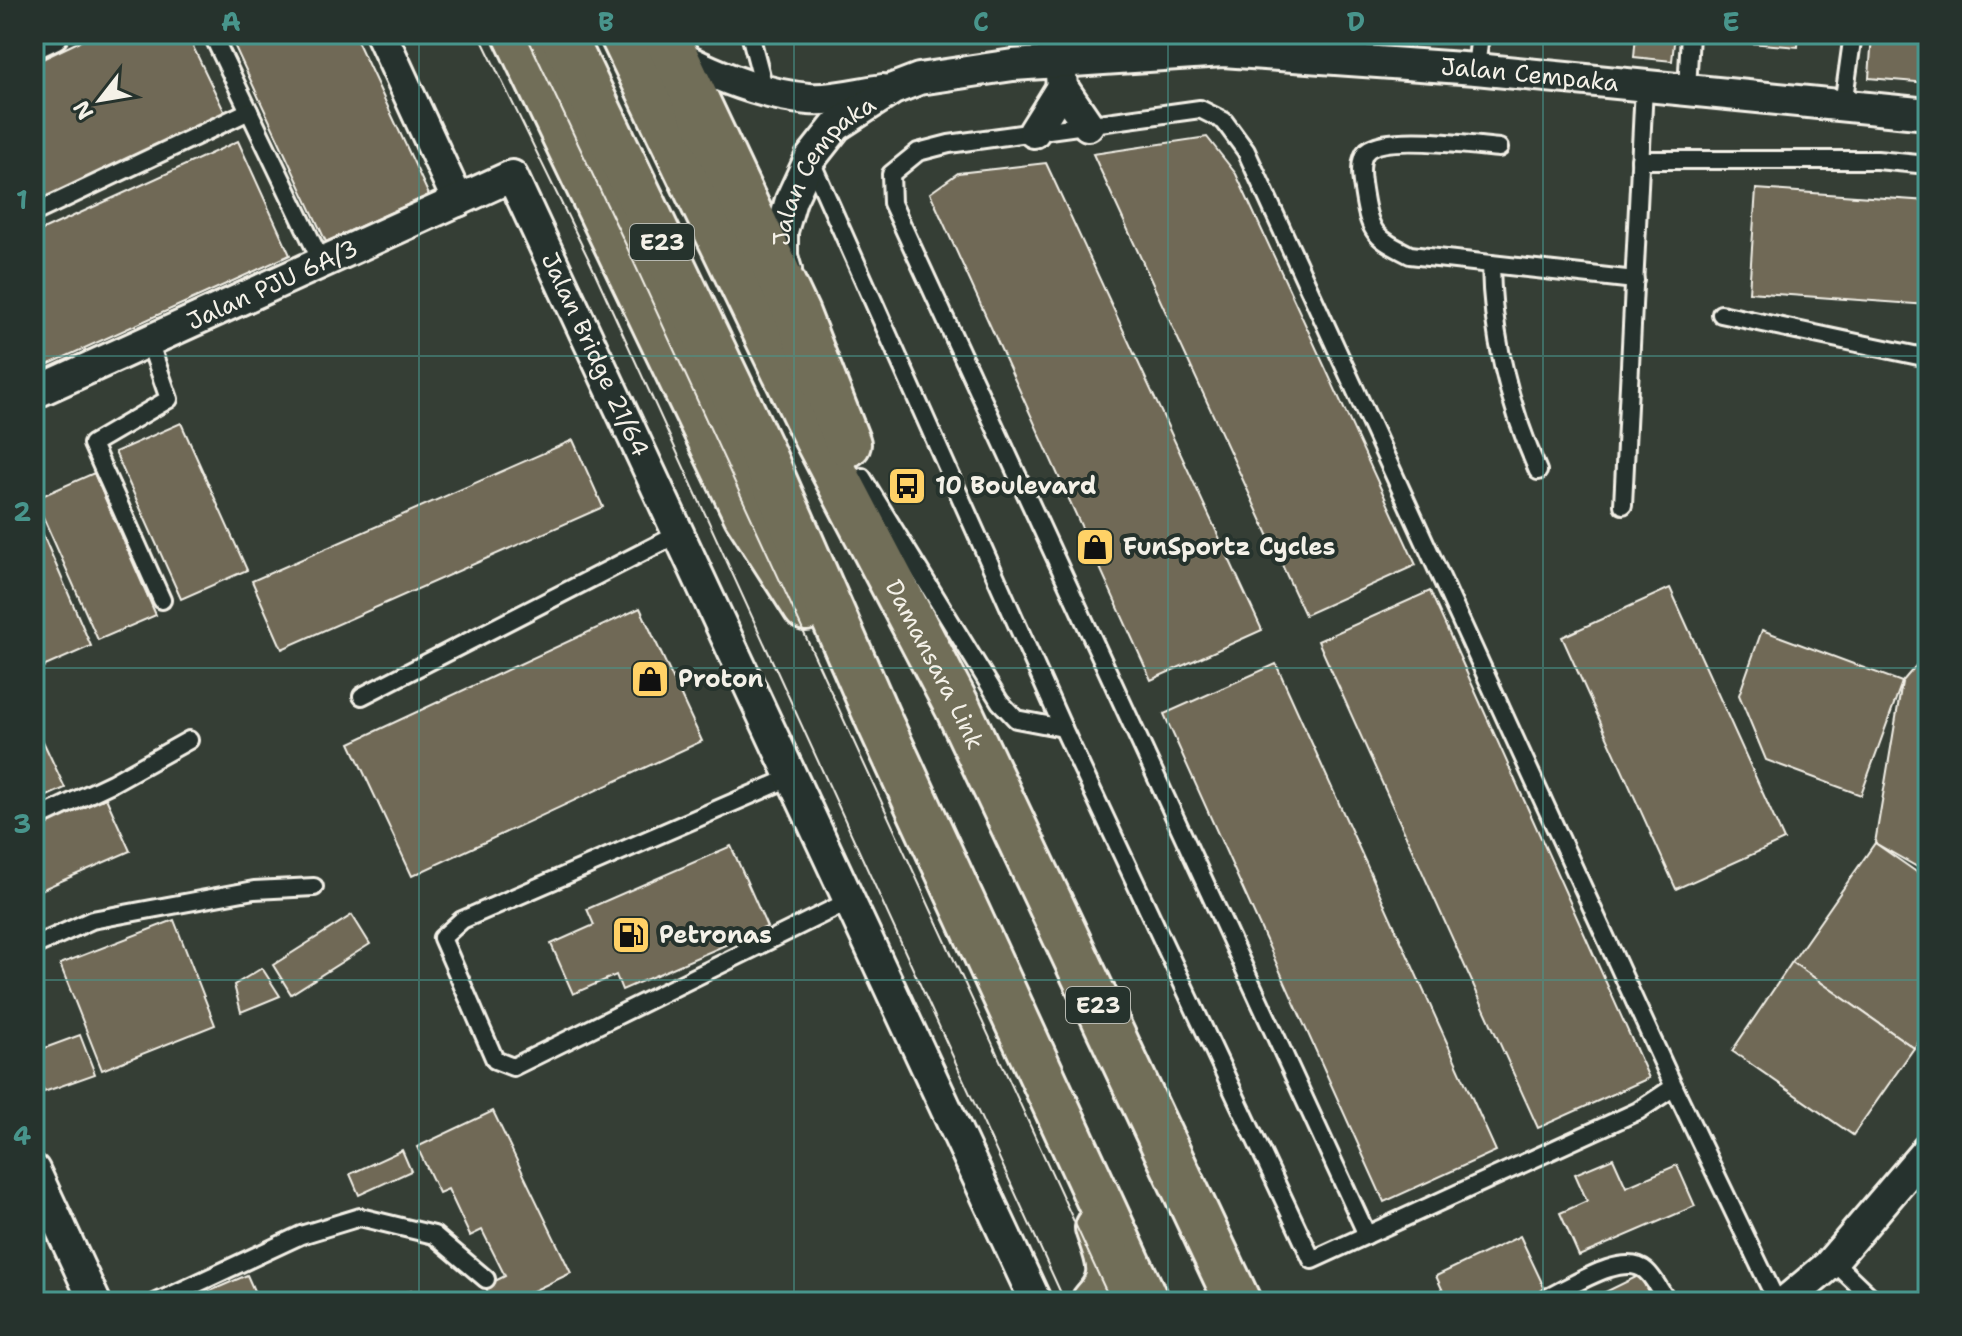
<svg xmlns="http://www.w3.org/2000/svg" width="1962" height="1336" font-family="'Shantell Sans',sans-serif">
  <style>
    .building { fill: #6f6957; stroke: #f4f1e8; stroke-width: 2 }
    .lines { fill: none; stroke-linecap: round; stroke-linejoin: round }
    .lane-casing { stroke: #f4f1e8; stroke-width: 22 }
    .street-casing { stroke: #f4f1e8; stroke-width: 36 }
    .highway-casing { stroke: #f4f1e8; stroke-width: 50 }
    .lane { stroke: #26332d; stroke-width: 16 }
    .street { stroke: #26332d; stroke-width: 30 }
    .highway { stroke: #716e59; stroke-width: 44 }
    .tram { stroke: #f4f1e8; stroke-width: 2 }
    .grid { fill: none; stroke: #48958c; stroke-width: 2; stroke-opacity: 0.55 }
    .labels { text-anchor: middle; stroke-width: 8; stroke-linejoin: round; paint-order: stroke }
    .shield { fill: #26332d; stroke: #b6b8b0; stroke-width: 2 }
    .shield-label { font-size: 22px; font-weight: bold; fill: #f4f1e8 }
    .street-label { font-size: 24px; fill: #f4f1e8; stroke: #26332d }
    .poi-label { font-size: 24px; font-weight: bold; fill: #f4f1e8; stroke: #26332d; text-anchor: start }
    .neatline { fill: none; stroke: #48958c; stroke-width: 3 }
    .grid-label { font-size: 26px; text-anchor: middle; font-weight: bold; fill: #48958c }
  </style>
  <rect width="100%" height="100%" fill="#353e35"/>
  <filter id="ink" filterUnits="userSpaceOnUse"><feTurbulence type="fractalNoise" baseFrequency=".0125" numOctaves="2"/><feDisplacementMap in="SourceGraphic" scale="16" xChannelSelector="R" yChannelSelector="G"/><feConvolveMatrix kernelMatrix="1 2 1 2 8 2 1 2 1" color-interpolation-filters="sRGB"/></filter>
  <g filter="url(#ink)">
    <!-- building -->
    <g class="building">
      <polygon points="95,34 187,34 226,115 34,207 34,63"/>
      <polygon points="229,34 354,34 429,195 326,242"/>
      <polygon points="838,34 924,34 923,43"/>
      <polygon points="1395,34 1462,34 1461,41"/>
      <polygon points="1633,34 1675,34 1672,61 1634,57 1636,34"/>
      <polygon points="1713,34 1799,34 1798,47 1713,40"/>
      <polygon points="1872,34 1928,34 1928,83 1869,78"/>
      <polygon points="1207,137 1236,174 1416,565 1305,615 1093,154"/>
      <polygon points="238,141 290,255 34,371 34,234"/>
      <polygon points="1046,163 1262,630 1151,680 930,193 958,173"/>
      <polygon points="1756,189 1928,201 1928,305 1749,292"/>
      <polygon points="181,423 247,570 181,599 115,452"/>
      <polygon points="573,440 603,507 282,649 252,581"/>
      <polygon points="94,473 156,615 98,640 35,499"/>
      <polygon points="34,514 91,646 34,671"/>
      <polygon points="1670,588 1784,840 1676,889 1562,637"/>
      <polygon points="1430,591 1649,1078 1538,1128 1318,641"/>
      <polygon points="640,608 702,741 412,876 350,743"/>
      <polygon points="1762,630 1902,682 1861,795 1766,760 1739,695"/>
      <polygon points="1919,662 1928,664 1928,873 1875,843 1902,682"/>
      <polygon points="1276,664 1496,1151 1384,1202 1164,714"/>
      <polygon points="34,722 65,788 34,802"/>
      <polygon points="106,798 130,851 34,893 34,829"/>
      <polygon points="1875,843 1928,880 1928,1028 1914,1048 1792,962"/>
      <polygon points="731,846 767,927 622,990 616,975 573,994 551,944 594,925 587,909"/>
      <polygon points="352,915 370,944 291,994 273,965"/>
      <polygon points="174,920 215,1025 102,1070 60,964"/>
      <polygon points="1792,962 1914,1048 1853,1135 1732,1051"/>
      <polygon points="262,968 280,996 241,1012 234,985"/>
      <polygon points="80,1035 95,1074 44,1092 34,1067 34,1052"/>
      <polygon points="493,1111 571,1273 510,1302 492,1302 485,1286 505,1276 482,1230 470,1236 448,1189 439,1193 417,1147"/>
      <polygon points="402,1150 411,1171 359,1195 350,1174"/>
      <polygon points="1613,1158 1626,1187 1677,1165 1695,1206 1579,1256 1560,1213 1587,1201 1575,1174"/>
      <polygon points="1520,1236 1551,1302 1448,1302 1436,1276"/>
      <polygon points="247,1275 259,1302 185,1302"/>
      <polygon points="1640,1275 1653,1302 1585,1302"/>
      <polygon points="411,1290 417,1302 386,1302"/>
    </g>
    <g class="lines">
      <defs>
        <g id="lane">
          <polyline points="212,34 322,263"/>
          <polyline points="750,34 765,91"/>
          <polyline points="1046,61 1046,34"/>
          <polyline points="1476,69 1480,34"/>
          <polyline points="1687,90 1690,34"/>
          <polyline points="1843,105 1853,34"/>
          <path d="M1499 148C1474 146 1379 132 1365 153 1358 165 1362 183 1364 196 1370 234 1376 238 1410 255L1635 280"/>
          <polyline points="810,159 1063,728 1312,1260 1638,1111 1674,1087"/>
          <polyline points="1640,160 1877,160 1928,165"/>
          <polyline points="34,213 249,111"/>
          <path d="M1491 264C1492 336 1509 405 1538 471"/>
          <polyline points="1721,314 1928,358"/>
          <polyline points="149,341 169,399 92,444 162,600"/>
          <polyline points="862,477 1000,702 1016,719 1063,728"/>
          <polyline points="1623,505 1644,87"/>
          <polyline points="362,696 680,533"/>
          <polyline points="792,777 462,920 442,938 495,1060 513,1067 849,901"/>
          <polyline points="34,820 112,783 189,740"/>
          <polyline points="34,946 92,920 254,890 314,887"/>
          <polyline points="1367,1235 892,203 891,174 918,152 949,144 1200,109 1224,121 1246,151 1674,1087 1777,1302"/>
          <polyline points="1833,1261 1876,1302"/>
          <path d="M1549 1297C1572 1286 1624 1251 1646 1271 1655 1279 1661 1293 1668 1302"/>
          <polyline points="157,1302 301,1235 360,1217 434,1235 486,1279"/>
        </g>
        <g id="street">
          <polyline points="381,34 458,201"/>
          <polyline points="34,43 53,34"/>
          <path d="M674 54C716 76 762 95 809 99 832 101 859 93 883 90"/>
          <polyline points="1060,61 1062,87 1088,125"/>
          <polyline points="1034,132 1062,87"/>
          <path id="s1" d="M786 270 782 256V231L791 200 810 159 836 126 893 89 919 79 1013 65 1223 51 1476 69 1928 114"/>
          <path id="s2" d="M34 393 512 176 1036 1302"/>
          <polyline points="34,1170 95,1302"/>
          <polyline points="1785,1302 1828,1266 1928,1149"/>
        </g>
        <g id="highway">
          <polyline points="516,34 746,514 806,608"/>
          <polyline points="562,34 761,451 879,721 1146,1302"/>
          <path id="s3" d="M622 34 816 437 958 708 1238 1302"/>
          <polyline points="665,34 797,314 848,444"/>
          <path d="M1094 1302C1119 1276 1108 1258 1098 1228"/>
        </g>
      </defs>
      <!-- lane casing -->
      <use href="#lane" class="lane-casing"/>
      <!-- street casing -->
      <use href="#street" class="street-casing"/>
      <!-- highway casing -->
      <use href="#highway" class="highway-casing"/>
      <!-- lane -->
      <use href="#lane" class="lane"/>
      <!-- street -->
      <use href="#street" class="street"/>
      <!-- highway -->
      <use href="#highway" class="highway"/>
      <!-- tram -->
      <g class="tram">
        <polyline points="479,34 591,264 1065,1302"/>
        <polyline points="526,34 625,243 1111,1302"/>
      </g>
    </g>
  </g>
  <!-- grid -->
  <path class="grid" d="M419 34V1302M794 34V1302M1168 34V1302M1543 34V1302M34 356H1928M34 668H1928M34 980H1928"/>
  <!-- icons -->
  <defs>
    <symbol id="bus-square" viewBox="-11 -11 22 22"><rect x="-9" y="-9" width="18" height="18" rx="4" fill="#ffd166" stroke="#26332d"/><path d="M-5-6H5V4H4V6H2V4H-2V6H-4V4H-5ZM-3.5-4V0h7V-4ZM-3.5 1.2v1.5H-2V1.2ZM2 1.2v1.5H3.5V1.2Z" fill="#111"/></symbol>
    <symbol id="shop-square" viewBox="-11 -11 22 22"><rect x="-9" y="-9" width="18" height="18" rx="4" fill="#ffd166" stroke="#26332d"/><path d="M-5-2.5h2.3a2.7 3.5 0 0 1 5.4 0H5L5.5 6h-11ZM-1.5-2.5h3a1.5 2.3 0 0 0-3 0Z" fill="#111"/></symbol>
    <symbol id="fuel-square" viewBox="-11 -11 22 22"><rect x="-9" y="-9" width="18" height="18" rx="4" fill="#ffd166" stroke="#26332d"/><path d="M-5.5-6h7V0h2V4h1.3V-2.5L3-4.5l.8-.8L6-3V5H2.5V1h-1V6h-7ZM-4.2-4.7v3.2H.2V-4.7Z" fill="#111"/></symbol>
  </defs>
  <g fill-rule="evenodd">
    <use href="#bus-square" x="885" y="464" width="44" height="44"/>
    <use href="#shop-square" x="1073" y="525" width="44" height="44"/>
    <use href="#shop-square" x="628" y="657" width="44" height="44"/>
    <use href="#fuel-square" x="609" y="913" width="44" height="44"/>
  </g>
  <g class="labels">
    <!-- shield labels -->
    <g class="shield">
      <rect x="630" y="224" width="64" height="36" rx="6"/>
      <rect x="1066" y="987" width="64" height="36" rx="6"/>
    </g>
    <g class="shield-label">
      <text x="662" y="250">E23</text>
      <text x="1098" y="1013">E23</text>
    </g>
    <!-- street labels -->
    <g class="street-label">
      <text dy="8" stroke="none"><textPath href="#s1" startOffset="868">Jalan Cempaka</textPath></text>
      <text dy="8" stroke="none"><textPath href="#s1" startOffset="114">Jalan Cempaka</textPath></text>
      <text dy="8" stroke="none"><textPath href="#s2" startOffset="262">Jalan PJU 6A/3</textPath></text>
      <text dy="8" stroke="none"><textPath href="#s2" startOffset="722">Jalan Bridge 21/64</textPath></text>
      <text dy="8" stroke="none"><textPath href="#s3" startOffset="704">Damansara Link</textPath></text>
    </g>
    <!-- poi labels -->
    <g class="poi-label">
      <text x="935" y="494">10 Boulevard</text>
      <text x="1123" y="555">FunSportz Cycles</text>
      <text x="678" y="687">Proton</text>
      <text x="659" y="943">Petronas</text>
    </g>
  </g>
  <!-- margin -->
  <rect width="1962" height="1336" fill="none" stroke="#26332d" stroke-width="88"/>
  <!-- north arrow -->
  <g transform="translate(100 100) rotate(239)" stroke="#26332d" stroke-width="6" paint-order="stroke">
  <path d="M0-6L14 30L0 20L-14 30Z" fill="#f4f1e8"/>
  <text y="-12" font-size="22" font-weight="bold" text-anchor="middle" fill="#f4f1e8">N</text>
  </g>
  <rect x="44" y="44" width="1874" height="1248" class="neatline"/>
  <g class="grid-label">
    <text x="231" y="31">A</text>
    <text x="606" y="31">B</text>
    <text x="981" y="31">C</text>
    <text x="1356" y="31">D</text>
    <text x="1731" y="31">E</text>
    <text x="22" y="209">1</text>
    <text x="22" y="521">2</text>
    <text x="22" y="833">3</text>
    <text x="22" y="1145">4</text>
  </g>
</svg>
